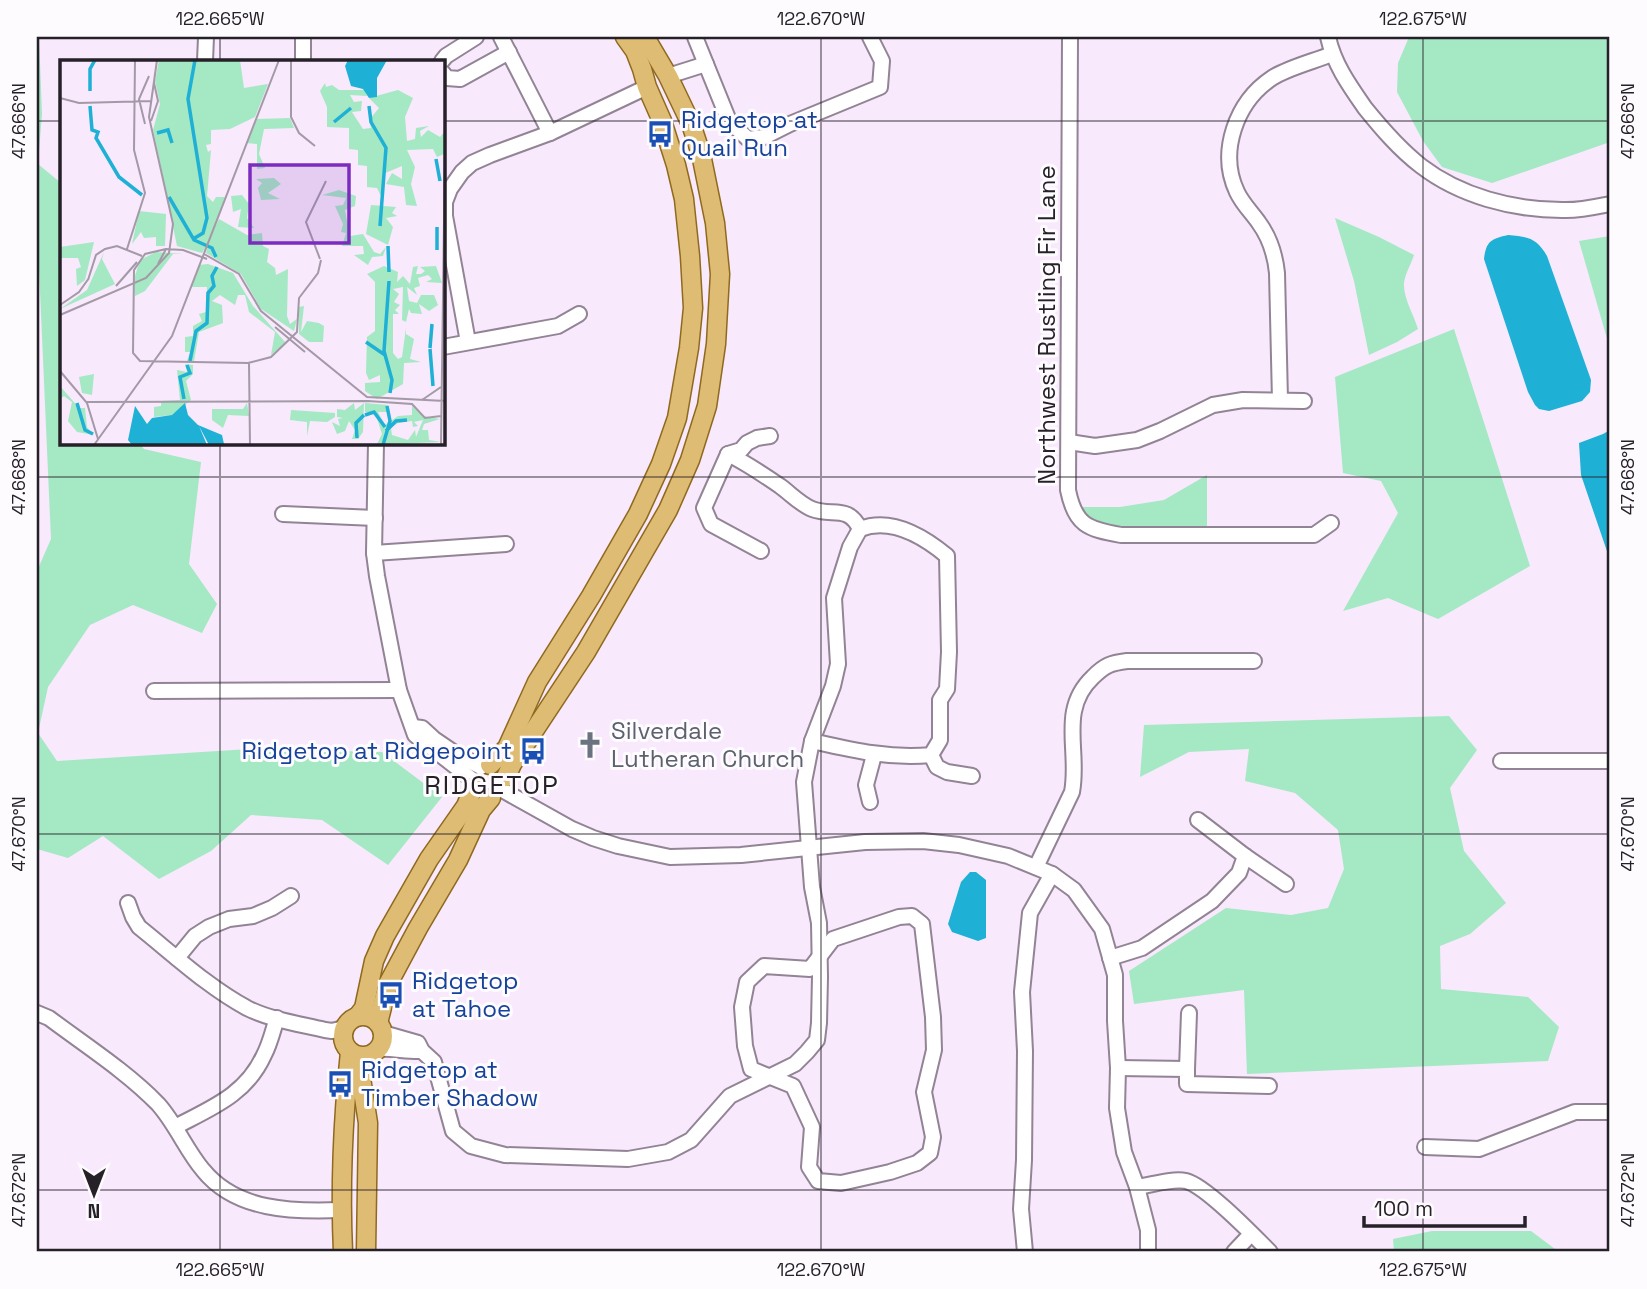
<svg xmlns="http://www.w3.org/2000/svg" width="1647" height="1289" font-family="'Space Grotesk',sans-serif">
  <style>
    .green { fill: #a5e8c4 }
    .water { fill: #1eb0d5 }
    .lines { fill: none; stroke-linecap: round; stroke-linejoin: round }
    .minor-casing { stroke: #928495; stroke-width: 18 }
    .major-casing { stroke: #8f691e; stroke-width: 21 }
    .minor { stroke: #fff; stroke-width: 14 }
    .major { stroke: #debc74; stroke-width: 18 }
    .ticks { fill: none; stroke: #262128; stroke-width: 2; stroke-opacity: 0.45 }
    .labels { text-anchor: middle; stroke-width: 6; stroke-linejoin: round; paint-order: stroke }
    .transit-label { font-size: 24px; fill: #164399; stroke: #fefbff; text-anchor: start }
    .street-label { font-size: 24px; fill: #262128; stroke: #fefbff }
    .worship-label { font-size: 24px; fill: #5b616d; stroke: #fefbff; text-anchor: start }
    .neighbourhood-label { font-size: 26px; letter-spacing: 2px; fill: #262128; stroke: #fefbff }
    .inset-river { fill: none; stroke: #1eb0d5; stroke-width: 3.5 }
    .inset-road { fill: none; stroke: #a499a7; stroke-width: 2 }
    .view { fill: #7b2cbf; fill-opacity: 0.15; stroke: #7b2cbf; stroke-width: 3.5 }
    .inset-edge { fill: none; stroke: #262128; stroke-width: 3.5 }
    .neatline { fill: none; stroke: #262128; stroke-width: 2.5 }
    .ticks-label { font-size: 18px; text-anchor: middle; fill: #262128 }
  </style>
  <rect width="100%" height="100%" fill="#f8e9fc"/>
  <!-- green -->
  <g class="green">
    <polygon points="37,37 39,37 42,114 38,164 61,183 61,443 139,443 144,449 201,462 189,564 217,604 202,633 133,605 90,625 48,687 38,733 57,761 250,749 382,752 442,797 388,865 322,820 251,815 211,851 159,879 103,836 68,858 37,849 37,571 51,539 39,269 37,266"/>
    <polygon points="1409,37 1610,37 1610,142 1492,183 1442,167 1423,141 1397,92 1398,63"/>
    <path d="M1335 218 1379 237 1414 255C1411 264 1405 274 1404 283 1403 298 1414 315 1418 329L1397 342 1369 355 1354 281Z"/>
    <polygon points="1610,236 1610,349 1579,241"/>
    <polygon points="1454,329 1530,566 1438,619 1388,598 1343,611 1398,513 1381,481 1343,473 1335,377"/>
    <polygon points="1207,475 1207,535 1100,531 1074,507 1120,507 1164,500"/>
    <polygon points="1449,716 1477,750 1450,788 1464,851 1506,903 1470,934 1440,946 1441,989 1528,997 1559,1027 1548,1061 1247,1074 1244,990 1134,1004 1129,971 1226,908 1291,915 1328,908 1344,869 1338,830 1295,793 1245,781 1249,749 1189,752 1140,777 1144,725"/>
    <polygon points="1432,1231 1531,1231 1559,1252 1394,1252 1393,1239"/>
  </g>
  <!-- water -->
  <g class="water">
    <path d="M1508 235C1529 237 1536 238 1547 256L1591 380 1590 392 1582 401 1549 411 1539 409 1535 405 1528 392 1484 259C1486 241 1491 239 1508 235Z"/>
    <polygon points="1610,430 1610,560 1581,475 1579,443 1603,434"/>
    <polygon points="970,872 976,872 986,880 986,938 978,941 952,932 948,924 961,882"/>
  </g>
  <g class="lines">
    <defs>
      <g id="minor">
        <polyline points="501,37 550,133"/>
        <polyline points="695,37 729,121 748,139 764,137 790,124 880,87 882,61 870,37"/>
        <path d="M1070 37 1068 490C1075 525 1087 529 1121 535H1314L1331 523"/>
        <path d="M1328 37C1334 64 1349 85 1365 108 1382 129 1399 149 1421 166 1460 196 1513 210 1562 210 1578 211 1595 207 1610 204"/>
        <polyline points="205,61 206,37"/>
        <polyline points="303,61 303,37"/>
        <polyline points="442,61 446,56 476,37"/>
        <polyline points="443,73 447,78 460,79 509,52"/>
        <polyline points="668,76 706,64"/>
        <polyline points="468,342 445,216 445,202 450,189 462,172 472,163 490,155 550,133 647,87"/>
        <polyline points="443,347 558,326 579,314"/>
        <path d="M1280 400 1277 273C1275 254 1270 238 1259 223 1252 213 1242 203 1237 192 1218 152 1236 102 1272 78 1287 68 1315 61 1332 54"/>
        <polyline points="1069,442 1095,446 1137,440 1160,431 1213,405 1243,400 1304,401"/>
        <polyline points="376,443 374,553 377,576 399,690 415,735 474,781"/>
        <path d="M728 454C746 463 764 475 780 486 791 494 800 504 812 509 832 517 848 504 860 529"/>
        <polyline points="283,514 375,518"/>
        <polyline points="761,551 711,524 704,508 728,454 741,450 747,443 757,438 770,436"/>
        <polyline points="374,553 506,544"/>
        <polyline points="154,691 399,690"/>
        <polyline points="413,727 422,728 434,739 456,754 481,767"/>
        <path d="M812 741C852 750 889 759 931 755L940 740V700L947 689 949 652 947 556C923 536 891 517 860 529"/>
        <polyline points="931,755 937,767 947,772 972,776"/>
        <polyline points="1501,761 1610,761"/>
        <polyline points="504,791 572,829 593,838 618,846 670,857 741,855 865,842 923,841 959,845 1008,856 1052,874 1074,890 1102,929 1115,975 1115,1021 1118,1068 1117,1108 1124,1152 1137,1187 1148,1230 1148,1252"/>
        <polyline points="870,802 866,785 874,755"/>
        <polyline points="1245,856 1286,884"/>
        <path d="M1036 867 1072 792C1080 751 1058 710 1093 677 1105 665 1111 663 1127 661H1254"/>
        <path d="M128 903 133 917 139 927C174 955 208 987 247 1008 271 1020 300 1024 325 1030L332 1031 344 1028"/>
        <polygon points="912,916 922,924 933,1017 934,1050 924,1092 933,1137 930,1153 917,1163 890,1172 841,1183 818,1181 809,1167 812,1127 793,1086 751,1069 745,1046 742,1007 747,982 764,966 810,969 833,939 899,917"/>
        <polyline points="177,958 195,936 209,927 229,919 253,916 272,908 291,896"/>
        <polyline points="1110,958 1142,948 1212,901 1239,873 1245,856 1198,820"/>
        <path d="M37 1013 49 1018C85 1045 127 1072 158 1104 176 1124 186 1150 203 1170 236 1211 293 1212 341 1210"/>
        <polyline points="383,1033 418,1043 422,1051 434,1062 453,1131 471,1146 505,1155 628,1159 668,1152 691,1140 730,1096 795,1064 807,1052 817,1040 819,1023 820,977 819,923 812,887 804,782 812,741 833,686 838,664 834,598 850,547 860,529"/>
        <path d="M378 1049C393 1048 408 1052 422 1051"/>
        <polyline points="1118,1068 1187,1069 1187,1084 1269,1086"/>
        <polyline points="1187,1069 1189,1013"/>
        <path d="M175 1127C211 1108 246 1095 264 1055 270 1044 273 1030 277 1018"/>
        <polyline points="1425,1147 1479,1149 1575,1112 1610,1112"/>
        <path d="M1137 1187C1152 1185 1172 1178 1186 1181 1206 1186 1254 1236 1270 1252"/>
        <polyline points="1025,1252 1021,1209 1024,1160 1025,1051 1022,992 1030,913 1052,874"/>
        <polyline points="1234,1252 1251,1234"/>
      </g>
      <g id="major">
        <polyline points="490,765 507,748 537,682 591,596 638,514 661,464 677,418 689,348 693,308 690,256 684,199 676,165 662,121 647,87 642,69 635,51 625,37"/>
        <polyline points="506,777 512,764 586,652 668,510 690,460 707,406 716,344 720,274 715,223 701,154 691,124 668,76 645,37"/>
        <circle cx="363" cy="1036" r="20"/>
        <polyline points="358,1016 364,1008 374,961 385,936 429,859 466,806 474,786"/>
        <polyline points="378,1023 388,984 418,928 458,860 481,810 491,798"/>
        <path d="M343 1252C340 1186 343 1118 350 1052"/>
        <polyline points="366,1252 368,1123 361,1078 370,1056"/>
      </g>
    </defs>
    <!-- minor casing -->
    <use href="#minor" class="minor-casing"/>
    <!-- major casing -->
    <use href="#major" class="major-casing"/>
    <!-- minor -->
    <use href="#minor" class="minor"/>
    <!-- major -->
    <use href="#major" class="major"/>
  </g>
  <!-- ticks -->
  <path class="ticks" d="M220 37V61M821 37V1252M1423 37V1252M37 121H61M443 121H1610M220 443V1252M37 477H1610M37 834H1610M37 1190H1610"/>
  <!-- icons -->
  <defs>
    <symbol id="bus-bare" viewBox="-9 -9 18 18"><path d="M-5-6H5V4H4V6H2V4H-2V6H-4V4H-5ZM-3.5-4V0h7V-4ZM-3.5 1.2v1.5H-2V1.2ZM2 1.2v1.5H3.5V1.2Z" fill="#1a4fb4" stroke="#fefbff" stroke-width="2.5" paint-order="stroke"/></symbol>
    <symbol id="church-bare" viewBox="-9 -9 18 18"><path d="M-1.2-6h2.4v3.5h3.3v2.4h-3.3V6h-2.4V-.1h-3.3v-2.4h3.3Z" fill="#6b7280" stroke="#fefbff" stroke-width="2.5" paint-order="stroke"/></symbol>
  </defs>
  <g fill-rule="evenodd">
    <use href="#bus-bare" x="641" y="115" width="38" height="38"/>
    <use href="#church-bare" x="571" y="726" width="38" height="38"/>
    <use href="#bus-bare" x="514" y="732" width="38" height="38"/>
    <use href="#bus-bare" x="372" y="976" width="38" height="38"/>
    <use href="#bus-bare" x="321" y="1065" width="38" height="38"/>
  </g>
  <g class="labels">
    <!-- transit labels -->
    <g class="transit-label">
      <text x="681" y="128">Ridgetop at<tspan x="681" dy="28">Quail Run</tspan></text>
      <text x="512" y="759" text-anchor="end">Ridgetop at Ridgepoint</text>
      <text x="412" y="989">Ridgetop<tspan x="412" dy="28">at Tahoe</tspan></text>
      <text x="361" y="1078">Ridgetop at<tspan x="361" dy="28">Timber Shadow</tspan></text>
    </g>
    <!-- street labels -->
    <g class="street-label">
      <text transform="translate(1047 325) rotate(-90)" y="8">Northwest Rustling Fir Lane</text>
    </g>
    <!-- worship labels -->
    <g class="worship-label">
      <text x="611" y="739">Silverdale<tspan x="611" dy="28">Lutheran Church</tspan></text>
    </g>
    <!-- neighbourhood labels -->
    <g class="neighbourhood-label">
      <text x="492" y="794">RIDGETOP</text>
    </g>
  </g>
  <!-- overview -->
  <g transform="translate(60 60)">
    <rect width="385" height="385" fill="#f8e9fc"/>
    <path d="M99 0H180L184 28 208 24 195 57 170 69 151 70V84L146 85 148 92 151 90 147 136 153 142 156 137H165L150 177 159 159 187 175 202 173 203 186 209 189 207 202 215 208 216 215 228 209 227 256 230 264 237 259 234 271 201 249 181 214 146 193 149 182 142 193 117 186 93 70 100 44 95 21ZM265 23 266 27 272 25 279 30H305L307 36 290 35 294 42 302 41 301 51 292 52 303 69 311 68 309 60 319 48 309 38 338 30 353 38 345 57 347 81 355 79 356 68 369 66 360 71 361 77 368 70 380 77 385 71 384 94 377 97 373 89 347 90 355 107 351 124 357 146 346 145 344 127 326 124 332 113 342 119V106L323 114 322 138 317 128 307 127V106L298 105V90L289 89V68L267 67V47L260 31ZM230 58 234 68 204 69 199 94 205 108 197 109V84L187 83 197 59ZM214 118 221 124 208 133 220 139 201 140 198 128 202 123 196 119ZM279 130 296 136 295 146 285 150 290 176 303 174 314 192 320 194 326 187 323 196 312 197 308 205 294 195 304 194 303 186H282L286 173 281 172 283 164 275 146 283 145 286 138 262 135ZM182 135 189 144 187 158 194 168 178 167 181 149 173 152 171 136ZM311 145 336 147 332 153 337 156 326 158 333 167 328 185 306 174ZM79 151 106 154 105 186H96V177L84 178 81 172 72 184ZM34 182 25 220 17 226 16 209 21 207 18 198H0V187ZM44 192 42 199 55 224 0 249 27 230ZM96 192 123 194H113L85 231 75 236 74 219 80 200ZM148 204 173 213 193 246 226 283 211 295 215 272 189 252 185 235H178L175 245 160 235 152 241 162 245 163 263 139 272 134 301H127L130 292H125V277L133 276V266L142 261 139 254 146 252 147 227H131L139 205ZM324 206 338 212 337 222 343 216 350 224 353 207 358 206 356 214H361L365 211 360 207 376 206 382 223 366 222 372 219 368 215 358 218 360 226 354 228 357 235 347 227 349 241 357 243 361 235H374L378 245 369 251 359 244 362 254 351 253 349 249 346 262 342 260 343 227 333 229 339 234 334 242 340 245 335 250 339 254H333V293L338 299 342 297 346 268V274L354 279 350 299 361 302 344 303 343 324 317 339 305 331V323L320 322V315L309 320 306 313 307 277 315 271V222L307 214ZM244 246 241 272 247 261 259 263 264 266 263 282H249L239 274V247ZM125 304 133 305V314L126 321 131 340 112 355 94 357V347L101 346V341L120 340 117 310 127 312ZM34 314 32 335 22 333 19 317ZM0 326 19 348H25L27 367 34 375 17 372 8 361 12 342 4 336 0 339ZM187 343 189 356 168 355 163 368 152 360V349H183ZM294 343 295 350 304 343 303 372 298 379H292L295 370 289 361 285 371 277 374 272 362 280 366 278 359 283 358 277 357V349L285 350ZM305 343 328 345V352H318L325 365 338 356 352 355V346L363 356 380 359 364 364 362 370H368L369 380 381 382 306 385 317 384 322 374 315 352H305ZM363 360 356 377 355 370 348 380 332 375 331 368 338 363 352 361 353 367 358 366 354 362ZM231 350 275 353V357L267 362 250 361 247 376V362L230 360Z" fill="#a5e8c4" fill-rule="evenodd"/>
    <path d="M288 0H327L317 18V37L309 38 303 29 291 26 285 6ZM125 343 128 355 138 365 162 375 164 384 149 385 139 366 147 385H72L68 380 75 346 87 364 92 358 112 355Z" fill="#1eb0d5"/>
    <path class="inset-river" d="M30 31V9L35 0M30 46 32 70 38 72 36 78 59 117 82 135M309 46 311 62 326 88 320 166M274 62 291 48M97 73 108 70 112 83M376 99 380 121M109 137 134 180 152 188 156 197M133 179 143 173 147 158 128 39 135 0M328 186 329 212M377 190V167M329 221 324 291 332 320 330 333M306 282 325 295M370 288 372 264M370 289 373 326M130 301 136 271 147 263 148 233 154 226 152 216 157 207M124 339 120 317 130 313 127 305M17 343 25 370 33 374M305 355 314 352 325 367M326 371 336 361 347 360M297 378 296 363 304 355M323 385 330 361 327 346"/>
    <path class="inset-road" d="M231 0V57L239 73 255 86M0 38 19 43 92 41M91 61 98 41 94 23M85 64 79 39 89 16M67 189 85 133 74 90 75 0M106 189 85 194 74 210 73 293 80 301 188 303 211 297 237 272 239 238 258 213 261 200M144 194 179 214 201 251 307 337 385 341M260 199 246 162 266 121M98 204 106 189 123 190 147 199M28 220 36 195 45 189 57 186 82 196M56 226 77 202M0 245 19 232 29 218M0 255 86 218 109 193 113 164 89 57 97 0M215 267 245 292M189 303 190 385M0 311 27 343 38 379M362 340 381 327M27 342 308 341 352 344 365 358 381 356M34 385 112 276 219 0M381 385 385 87"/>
    <path class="view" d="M190 105H289V183H190Z"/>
    <rect width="385" height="385" class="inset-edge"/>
  </g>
  <!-- border -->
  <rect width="1647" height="1289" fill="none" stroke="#fefbff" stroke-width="77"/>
  <!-- north arrow -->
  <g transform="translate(94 1194) rotate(180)" stroke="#fefbff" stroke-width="5" paint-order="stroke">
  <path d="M0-5L12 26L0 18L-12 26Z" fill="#262128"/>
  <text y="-10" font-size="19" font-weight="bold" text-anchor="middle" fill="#262128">N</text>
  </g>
  <!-- scale -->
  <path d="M1364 1216v10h161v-10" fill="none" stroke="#262128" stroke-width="3.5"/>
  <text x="1374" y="1216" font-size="21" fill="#262128" stroke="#fefbff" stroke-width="5" paint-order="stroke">100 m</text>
  <rect x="38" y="38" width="1570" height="1212" class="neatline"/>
  <g class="ticks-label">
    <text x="220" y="25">122.665°W</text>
    <text x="821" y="25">122.670°W</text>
    <text x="1423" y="25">122.675°W</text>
    <text transform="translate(1628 121) rotate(-90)" y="6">47.666°N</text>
    <text transform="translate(19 121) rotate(-90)" y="6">47.666°N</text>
    <text transform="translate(1628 477) rotate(-90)" y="6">47.668°N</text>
    <text transform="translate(19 477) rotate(-90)" y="6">47.668°N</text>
    <text transform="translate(1628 834) rotate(-90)" y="6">47.670°N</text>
    <text transform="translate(19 834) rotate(-90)" y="6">47.670°N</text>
    <text transform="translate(1628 1190) rotate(-90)" y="6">47.672°N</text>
    <text transform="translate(19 1190) rotate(-90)" y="6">47.672°N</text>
    <text x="220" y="1276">122.665°W</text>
    <text x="821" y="1276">122.670°W</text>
    <text x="1423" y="1276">122.675°W</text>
  </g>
</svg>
